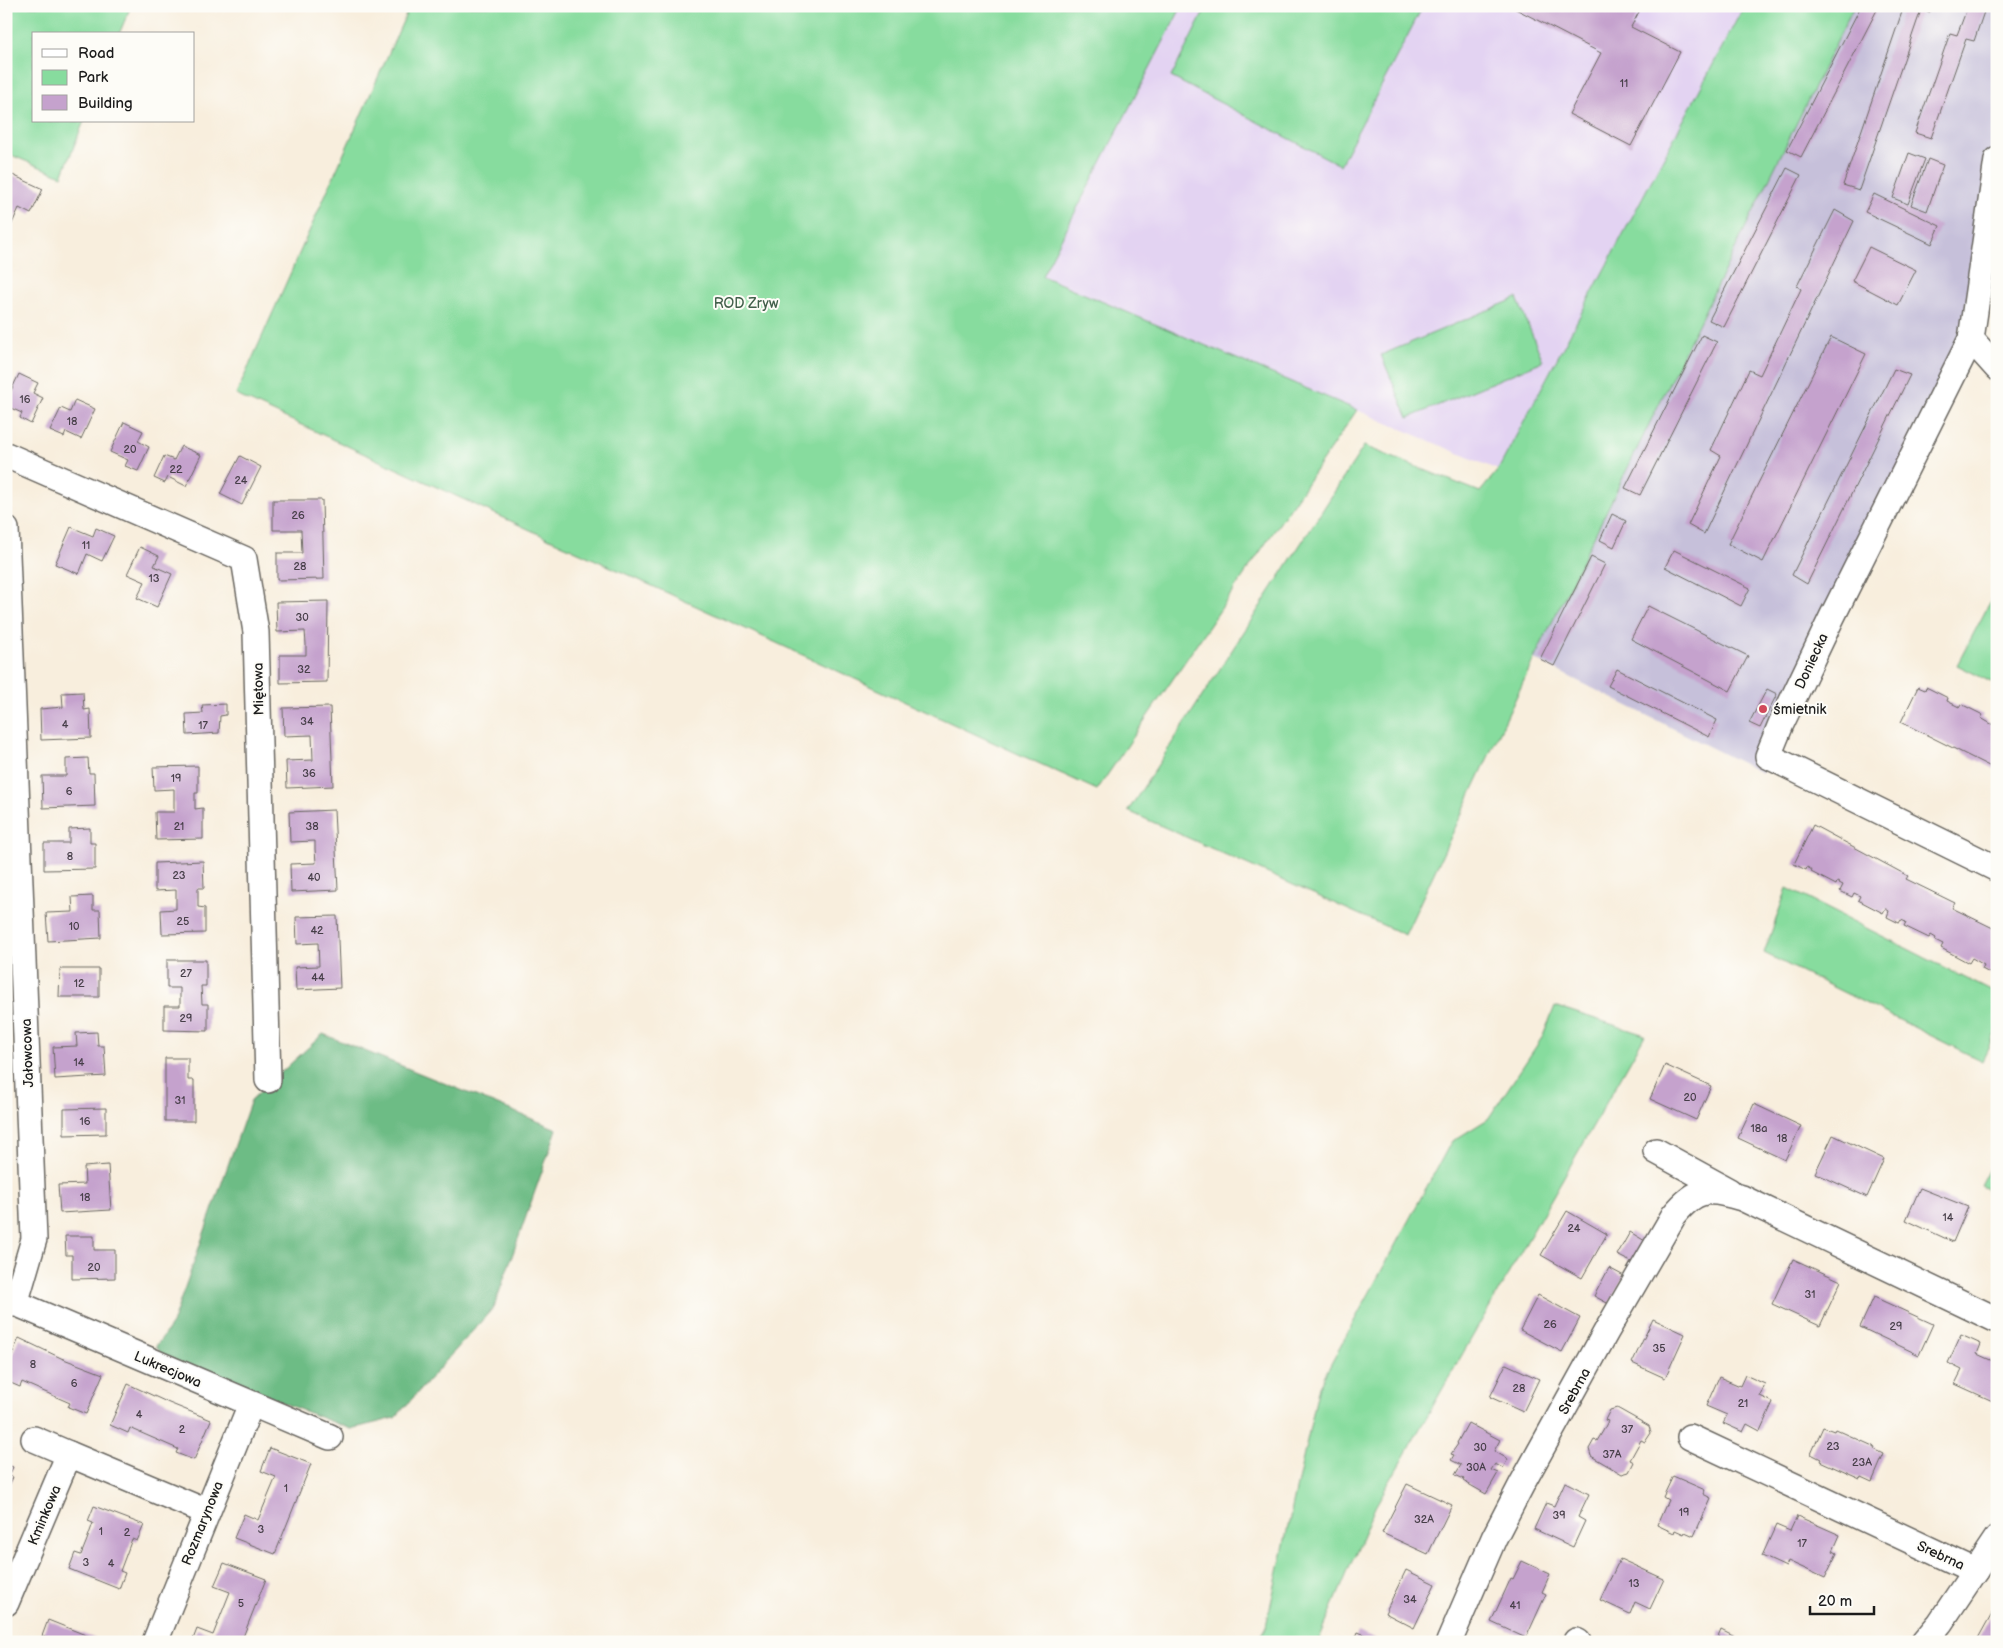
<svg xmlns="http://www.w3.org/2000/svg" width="2003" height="1648" font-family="'Balsamiq Sans',sans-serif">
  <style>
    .built { fill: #e3d3f2 }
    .industrial { fill: #c6c0da }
    .green { fill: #87dc9e; stroke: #527c5d }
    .forest { fill: #6dbc85; stroke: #446c50 }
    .building { fill: #c5a2cd }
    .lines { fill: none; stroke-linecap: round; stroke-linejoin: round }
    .minor-casing { stroke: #696660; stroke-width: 28 }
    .minor { stroke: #fff; stroke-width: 25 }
    .poi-dot { fill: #d1495b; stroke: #fdfcf7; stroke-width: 2 }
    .labels { text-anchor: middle; stroke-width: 4; stroke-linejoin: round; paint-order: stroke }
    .number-label { font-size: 11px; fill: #463e48 }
    .park-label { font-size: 14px; fill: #415f4a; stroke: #fdfcf7 }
    .street-label { font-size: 14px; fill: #1c1c1c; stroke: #fdfcf7 }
    .poi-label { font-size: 14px; fill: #1c1c1c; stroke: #fdfcf7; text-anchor: start }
  </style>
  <rect width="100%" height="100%" fill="#fdfcf7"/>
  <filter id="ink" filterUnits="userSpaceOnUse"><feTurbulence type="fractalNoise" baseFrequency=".02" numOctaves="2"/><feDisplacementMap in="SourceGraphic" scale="10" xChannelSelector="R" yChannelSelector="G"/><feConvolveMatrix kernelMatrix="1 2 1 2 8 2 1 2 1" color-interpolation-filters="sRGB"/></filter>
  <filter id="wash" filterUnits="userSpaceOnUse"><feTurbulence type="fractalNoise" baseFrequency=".0096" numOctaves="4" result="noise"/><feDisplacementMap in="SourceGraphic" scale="20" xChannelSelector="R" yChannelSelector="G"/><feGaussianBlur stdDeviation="1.12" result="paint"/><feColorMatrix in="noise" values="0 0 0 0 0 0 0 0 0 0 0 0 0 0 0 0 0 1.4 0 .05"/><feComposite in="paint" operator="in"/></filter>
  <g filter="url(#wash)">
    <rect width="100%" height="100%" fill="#f8eedd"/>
    <!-- built -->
    <polygon class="built" points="1182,6 1744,6 1498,470 1042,276"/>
    <!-- industrial -->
    <polygon class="industrial" points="1854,6 1997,6 1997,160 1977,308 1768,756 1762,773 1534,659"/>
    <!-- green -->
    <g class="green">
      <polygon points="6,6 131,6 119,34 34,34 34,121 84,121 62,176 6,153"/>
      <polygon points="406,6 1182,6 1042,276 1357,410 1097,790 236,395 408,10"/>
      <polygon points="1207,6 1423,6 1340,165 1171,77"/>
      <polygon points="1744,6 1854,6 1534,659 1405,935 1128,811 1364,446 1480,492 1498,470"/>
      <polygon points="1517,298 1543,361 1408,418 1381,355"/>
      <polygon points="1997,589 1997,685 1957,665"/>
      <polygon points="1787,888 1997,994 1997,1030 1982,1061 1764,953"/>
      <polygon points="1555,1006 1645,1035 1375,1507 1318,1642 1257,1642 1266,1626 1319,1386 1451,1142 1488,1119 1543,1036"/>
      <polygon points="1997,1153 1997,1193 1980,1186"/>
    </g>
    <!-- forest -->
    <polygon class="forest" points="323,1034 557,1129 494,1307 395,1418 351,1429 163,1357 156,1346 172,1324 251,1100"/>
    <g id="blocks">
      <!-- building -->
      <g class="building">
        <polygon points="1510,6 1642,6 1631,27 1680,52 1631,146 1569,114 1601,53"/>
        <polygon points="1861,6 1879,6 1801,157 1787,150"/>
        <polygon points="1904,6 1932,6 1930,12 1921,10 1859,190 1843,185"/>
        <polygon points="1968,6 1986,6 1974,41 1966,39 1931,138 1915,133 1950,33 1957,35"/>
        <polygon points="1909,153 1925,159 1908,204 1893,198"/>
        <polygon points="1928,159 1943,165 1927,211 1911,205"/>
        <polygon points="1787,168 1801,175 1724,327 1709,320"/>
        <polygon points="6,172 43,189 31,214 19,208 6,237"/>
        <polygon points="1874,194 1940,226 1932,244 1865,212"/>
        <polygon points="1835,210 1854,221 1704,534 1688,525 1721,456 1711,450 1749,370 1760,375 1801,289 1797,286"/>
        <polygon points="1869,247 1916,270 1898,305 1852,281"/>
        <polygon points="1702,335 1717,342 1640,495 1625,488"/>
        <polygon points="1831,337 1866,354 1763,562 1728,544"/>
        <polygon points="1894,369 1910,375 1807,584 1792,575"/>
        <polygon points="19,374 38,383 33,393 43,398 31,424 20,418 22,413 6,406 6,401"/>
        <polygon points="75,400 95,409 81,439 66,432 64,437 50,431 61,408 70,412"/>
        <polygon points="124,422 143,431 138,441 149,447 138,471 125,466 128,460 110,452"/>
        <polygon points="181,446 201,455 186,486 168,477 165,483 154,478 164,456 174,460"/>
        <polygon points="240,456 261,467 242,505 220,494"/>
        <polygon points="273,500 322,500 324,579 277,580 277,553 302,553 301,530 273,530"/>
        <polygon points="1612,514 1626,521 1614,547 1600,540"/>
        <polygon points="71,527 93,536 96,528 114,536 102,561 87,554 79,574 55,564"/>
        <polygon points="140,547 159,556 154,566 172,574 157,607 137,598 145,582 127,574"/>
        <polygon points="1674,550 1750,588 1741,606 1665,567"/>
        <polygon points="1591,557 1605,564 1554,666 1540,659"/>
        <polygon points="328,601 327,682 280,683 280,655 306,655 306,644 305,631 277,632 276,602"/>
        <polygon points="1648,606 1748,656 1730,691 1631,639"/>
        <polygon points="1617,669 1717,720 1709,737 1608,686"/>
        <polygon points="1918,687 1925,690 1926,687 1948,698 1947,701 1959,707 1961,704 1983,715 1981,718 1993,725 1995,721 1997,722 1997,770 1901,722"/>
        <polygon points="1767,689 1777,694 1760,728 1749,723"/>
        <polygon points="83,692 84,710 90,709 91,738 41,740 40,709 63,707 62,693"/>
        <polygon points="226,704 226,715 220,716 219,733 187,735 186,714 203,713 202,705"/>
        <polygon points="330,707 333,786 287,788 286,761 313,760 312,735 284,736 283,708"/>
        <polygon points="88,758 89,773 94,773 95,806 43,808 42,776 66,776 66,759"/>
        <polygon points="198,766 198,793 195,793 195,809 203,808 203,839 156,840 155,812 174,812 174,789 154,790 153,767"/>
        <polygon points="334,810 338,890 291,892 290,864 316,863 315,849 315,841 290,842 289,812"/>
        <polygon points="1813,825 1908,876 1906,879 1955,903 1952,908 1997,930 1997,977 1982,969 1984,965 1972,958 1969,963 1941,948 1943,944 1935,940 1936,938 1931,935 1929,938 1904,926 1906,922 1901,920 1899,923 1887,917 1889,911 1886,909 1885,909 1883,913 1858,900 1860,896 1854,893 1852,897 1840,891 1843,885 1837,882 1836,885 1811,872 1812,870 1807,867 1806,870 1794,864"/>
        <polygon points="90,828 90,843 95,843 95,869 44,870 44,843 69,843 69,829"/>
        <polygon points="203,861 204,888 198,888 198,907 205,908 205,933 162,934 161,910 176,909 176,890 155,891 155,863"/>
        <polygon points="93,896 93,910 100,910 101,938 48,941 46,913 73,912 72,897"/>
        <polygon points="337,916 340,988 296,990 295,967 319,966 318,943 297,944 296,917"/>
        <polygon points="167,960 206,960 206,986 201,986 202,1004 208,1004 208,1031 164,1030 164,1006 180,1006 180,988 167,988"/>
        <polygon points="60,969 99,969 99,997 59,997"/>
        <polygon points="97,1032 98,1046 104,1046 106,1076 55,1079 53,1047 77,1046 76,1033"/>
        <polygon points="165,1058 188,1058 188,1080 194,1080 194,1121 165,1121"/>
        <polygon points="1665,1065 1711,1086 1696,1120 1650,1099"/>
        <polygon points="1754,1104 1801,1126 1785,1160 1738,1138"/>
        <polygon points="106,1108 106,1134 64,1135 64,1109"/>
        <polygon points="1833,1135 1884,1159 1867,1197 1815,1173"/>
        <polygon points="108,1165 111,1210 60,1213 58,1185 85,1184 84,1167"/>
        <polygon points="1920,1188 1968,1207 1953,1242 1906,1220"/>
        <polygon points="1567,1211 1607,1234 1582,1278 1541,1255"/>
        <polygon points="1630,1232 1645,1241 1633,1263 1617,1255"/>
        <polygon points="65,1236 94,1236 94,1250 115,1250 115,1278 72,1279 72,1255 66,1255"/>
        <polygon points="1793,1259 1841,1281 1820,1326 1772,1304"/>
        <polygon points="1609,1268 1624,1276 1609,1304 1594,1296"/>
        <polygon points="1538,1295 1580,1318 1562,1352 1520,1330"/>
        <polygon points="1874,1297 1933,1324 1919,1355 1860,1327"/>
        <polygon points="1653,1319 1685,1334 1665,1378 1632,1363"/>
        <polygon points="1961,1335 1981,1344 1977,1354 1997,1363 1997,1403 1955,1384 1962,1370 1948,1363"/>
        <polygon points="19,1338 61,1358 103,1374 86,1414 68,1407 70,1403 22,1382 20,1387 6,1381 6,1370"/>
        <polygon points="1506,1364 1539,1379 1523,1412 1490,1397"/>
        <polygon points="1745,1375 1765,1384 1760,1396 1773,1402 1760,1431 1747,1424 1743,1432 1723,1423 1727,1415 1706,1406 1719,1377 1740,1386"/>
        <polygon points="128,1384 169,1403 211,1420 194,1460 176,1453 178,1449 130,1428 128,1433 110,1425"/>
        <polygon points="1617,1408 1649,1426 1651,1433 1645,1442 1641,1440 1630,1460 1634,1462 1629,1472 1622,1474 1591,1456 1589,1449 1594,1440 1597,1441 1603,1431 1608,1421 1605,1420 1610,1410"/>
        <polygon points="1468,1423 1500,1440 1494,1451 1508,1459 1503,1468 1495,1464 1491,1470 1498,1473 1486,1494 1463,1481 1464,1479 1455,1475 1461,1465 1451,1460 1454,1455 1451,1454 1458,1444 1457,1443"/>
        <polygon points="1823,1427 1834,1431 1835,1429 1875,1447 1874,1449 1884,1454 1872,1482 1861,1477 1860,1479 1820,1461 1821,1459 1811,1454"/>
        <polygon points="270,1448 311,1464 275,1554 234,1538 244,1514 258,1520 276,1477 261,1471"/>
        <polygon points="6,1464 13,1467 9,1476 13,1477 6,1492"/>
        <polygon points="1673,1476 1705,1490 1703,1494 1711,1498 1694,1536 1685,1532 1684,1534 1675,1530 1674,1533 1657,1525 1668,1500 1663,1497"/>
        <polygon points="1565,1482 1589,1494 1578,1517 1585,1521 1573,1547 1534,1529 1546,1503 1554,1506"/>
        <polygon points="1407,1484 1452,1505 1428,1554 1382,1533"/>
        <polygon points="94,1506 144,1525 137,1541 132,1539 120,1571 125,1573 119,1589 69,1569 75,1553 81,1555 87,1540 93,1523 88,1521"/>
        <polygon points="1797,1516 1840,1535 1833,1551 1837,1553 1825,1578 1788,1561 1786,1567 1762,1556 1776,1525 1790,1531"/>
        <polygon points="1620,1559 1664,1579 1650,1609 1635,1602 1630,1614 1600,1600"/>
        <polygon points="1522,1561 1550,1574 1542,1592 1546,1594 1526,1638 1491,1622 1511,1578 1513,1579"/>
        <polygon points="224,1563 266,1579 241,1642 192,1642 197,1629 213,1635 230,1592 214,1586"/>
        <polygon points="1406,1570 1435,1584 1414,1628 1385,1613"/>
        <polygon points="1997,1604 1997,1642 1976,1642"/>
        <polygon points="48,1620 98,1640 97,1642 45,1642 47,1638 42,1636"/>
        <polygon points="1721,1630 1745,1642 1716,1642"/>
        <polygon points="1358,1632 1383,1642 1354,1642"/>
      </g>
    </g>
  </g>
  <g filter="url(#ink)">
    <use href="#blocks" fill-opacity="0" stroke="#696660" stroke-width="1"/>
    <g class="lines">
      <defs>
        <g id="minor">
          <polyline points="1997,160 1971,339 1832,617 1781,724 1768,756 1997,869"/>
          <polyline points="1971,339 1997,368"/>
          <polyline points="6,455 244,559 256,632 268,1080"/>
          <polyline points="6,529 34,1239 15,1304"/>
          <polyline points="1656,1151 1729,1191"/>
          <polyline points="6,1299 330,1437"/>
          <polyline points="1690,1437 1975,1571"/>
          <polyline points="34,1439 69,1454"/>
          <polyline points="6,1603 69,1454 207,1512"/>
          <polyline points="1576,1641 1578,1642"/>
          <polyline points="155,1642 251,1404"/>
          <path d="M1449 1642 1494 1538 1523 1482 1606 1332 1674 1215C1697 1187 1709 1188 1742 1198L1997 1320"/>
          <polyline points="1924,1642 1940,1623 1997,1538"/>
        </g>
      </defs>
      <!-- minor casing -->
      <use href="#minor" class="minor-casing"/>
      <!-- minor -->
      <use href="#minor" class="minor"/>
    </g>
  </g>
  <!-- markers -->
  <circle class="poi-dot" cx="1763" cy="709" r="5"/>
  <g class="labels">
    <!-- number labels -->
    <g class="number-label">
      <text x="1624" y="87">11</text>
      <text x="25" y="403">16</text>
      <text x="72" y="425">18</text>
      <text x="130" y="453">20</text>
      <text x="176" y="473">22</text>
      <text x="241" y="484">24</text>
      <text x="298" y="519">26</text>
      <text x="86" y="549">11</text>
      <text x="300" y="570">28</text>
      <text x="154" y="582">13</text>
      <text x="302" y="621">30</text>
      <text x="304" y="673">32</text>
      <text x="307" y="725">34</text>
      <text x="65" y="728">4</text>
      <text x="203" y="729">17</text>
      <text x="309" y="777">36</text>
      <text x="176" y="782">19</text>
      <text x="69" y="795">6</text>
      <text x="179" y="830">21</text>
      <text x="312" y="830">38</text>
      <text x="70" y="860">8</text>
      <text x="179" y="879">23</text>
      <text x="314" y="881">40</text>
      <text x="183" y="925">25</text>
      <text x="74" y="930">10</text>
      <text x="317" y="934">42</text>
      <text x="186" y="977">27</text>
      <text x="318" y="981">44</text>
      <text x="79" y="987">12</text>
      <text x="186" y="1022">29</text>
      <text x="79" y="1066">14</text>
      <text x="1690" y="1101">20</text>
      <text x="180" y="1104">31</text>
      <text x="85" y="1125">16</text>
      <text x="1759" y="1132">18a</text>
      <text x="1782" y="1142">18</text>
      <text x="85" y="1201">18</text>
      <text x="1948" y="1221">14</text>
      <text x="1574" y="1232">24</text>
      <text x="94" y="1271">20</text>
      <text x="1810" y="1298">31</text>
      <text x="1550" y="1328">26</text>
      <text x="1896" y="1330">29</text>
      <text x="1659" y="1352">35</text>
      <text x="33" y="1368">8</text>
      <text x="74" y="1387">6</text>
      <text x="1519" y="1392">28</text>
      <text x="1743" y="1407">21</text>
      <text x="139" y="1418">4</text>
      <text x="182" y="1433">2</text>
      <text x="1627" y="1433">37</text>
      <text x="1833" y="1450">23</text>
      <text x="1480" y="1451">30</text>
      <text x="1612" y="1458">37A</text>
      <text x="1862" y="1466">23A</text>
      <text x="1476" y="1471">30A</text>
      <text x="286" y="1492">1</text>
      <text x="1684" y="1516">19</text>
      <text x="1559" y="1519">39</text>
      <text x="1424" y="1523">32A</text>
      <text x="261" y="1533">3</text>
      <text x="101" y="1535">1</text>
      <text x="127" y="1536">2</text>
      <text x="1802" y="1547">17</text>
      <text x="86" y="1566">3</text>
      <text x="111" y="1567">4</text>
      <text x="1634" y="1587">13</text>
      <text x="1410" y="1603">34</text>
      <text x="241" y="1607">5</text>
      <text x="1515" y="1609">41</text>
    </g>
    <!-- park labels -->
    <g class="park-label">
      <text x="746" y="308">ROD Zryw</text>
    </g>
    <!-- street labels -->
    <g class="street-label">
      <text transform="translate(1811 661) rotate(-65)" y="5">Doniecka</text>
      <text transform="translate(258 689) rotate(-91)" y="5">Miętowa</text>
      <text transform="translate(27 1053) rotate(-92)" y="5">Jałowcowa</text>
      <text transform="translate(168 1369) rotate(23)" y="5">Lukrecjowa</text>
      <text transform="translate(1574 1391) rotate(-61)" y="5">Srebrna</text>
      <text transform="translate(44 1515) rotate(-67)" y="5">Kminkowa</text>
      <text transform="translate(202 1523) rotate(-68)" y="5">Rozmarynowa</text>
      <text transform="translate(1941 1555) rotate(25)" y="5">Srebrna</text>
    </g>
    <!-- poi labels -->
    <g class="poi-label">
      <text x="1773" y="714">śmietnik</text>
    </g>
  </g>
  <!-- margin -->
  <rect width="2003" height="1648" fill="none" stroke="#fdfcf7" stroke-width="25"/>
  <!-- legend -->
  <rect x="32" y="32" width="162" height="90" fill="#fdfcf7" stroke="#a3a29f"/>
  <rect x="42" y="49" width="25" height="8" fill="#ffffff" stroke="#a3a29f"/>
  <text x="78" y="58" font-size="15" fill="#1c1c1c">Road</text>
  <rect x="42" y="70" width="25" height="15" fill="#87dc9e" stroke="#a3a29f"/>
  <text x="78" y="82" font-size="15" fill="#1c1c1c">Park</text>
  <rect x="42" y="95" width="25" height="15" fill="#c5a2cd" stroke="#a3a29f"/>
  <text x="78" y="108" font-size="15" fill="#1c1c1c">Building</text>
  <!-- scale -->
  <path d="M1810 1606v8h64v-8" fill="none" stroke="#1c1c1c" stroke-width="2.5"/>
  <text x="1818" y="1606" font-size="15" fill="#1c1c1c" stroke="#fdfcf7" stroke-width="4" paint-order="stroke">20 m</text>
</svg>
